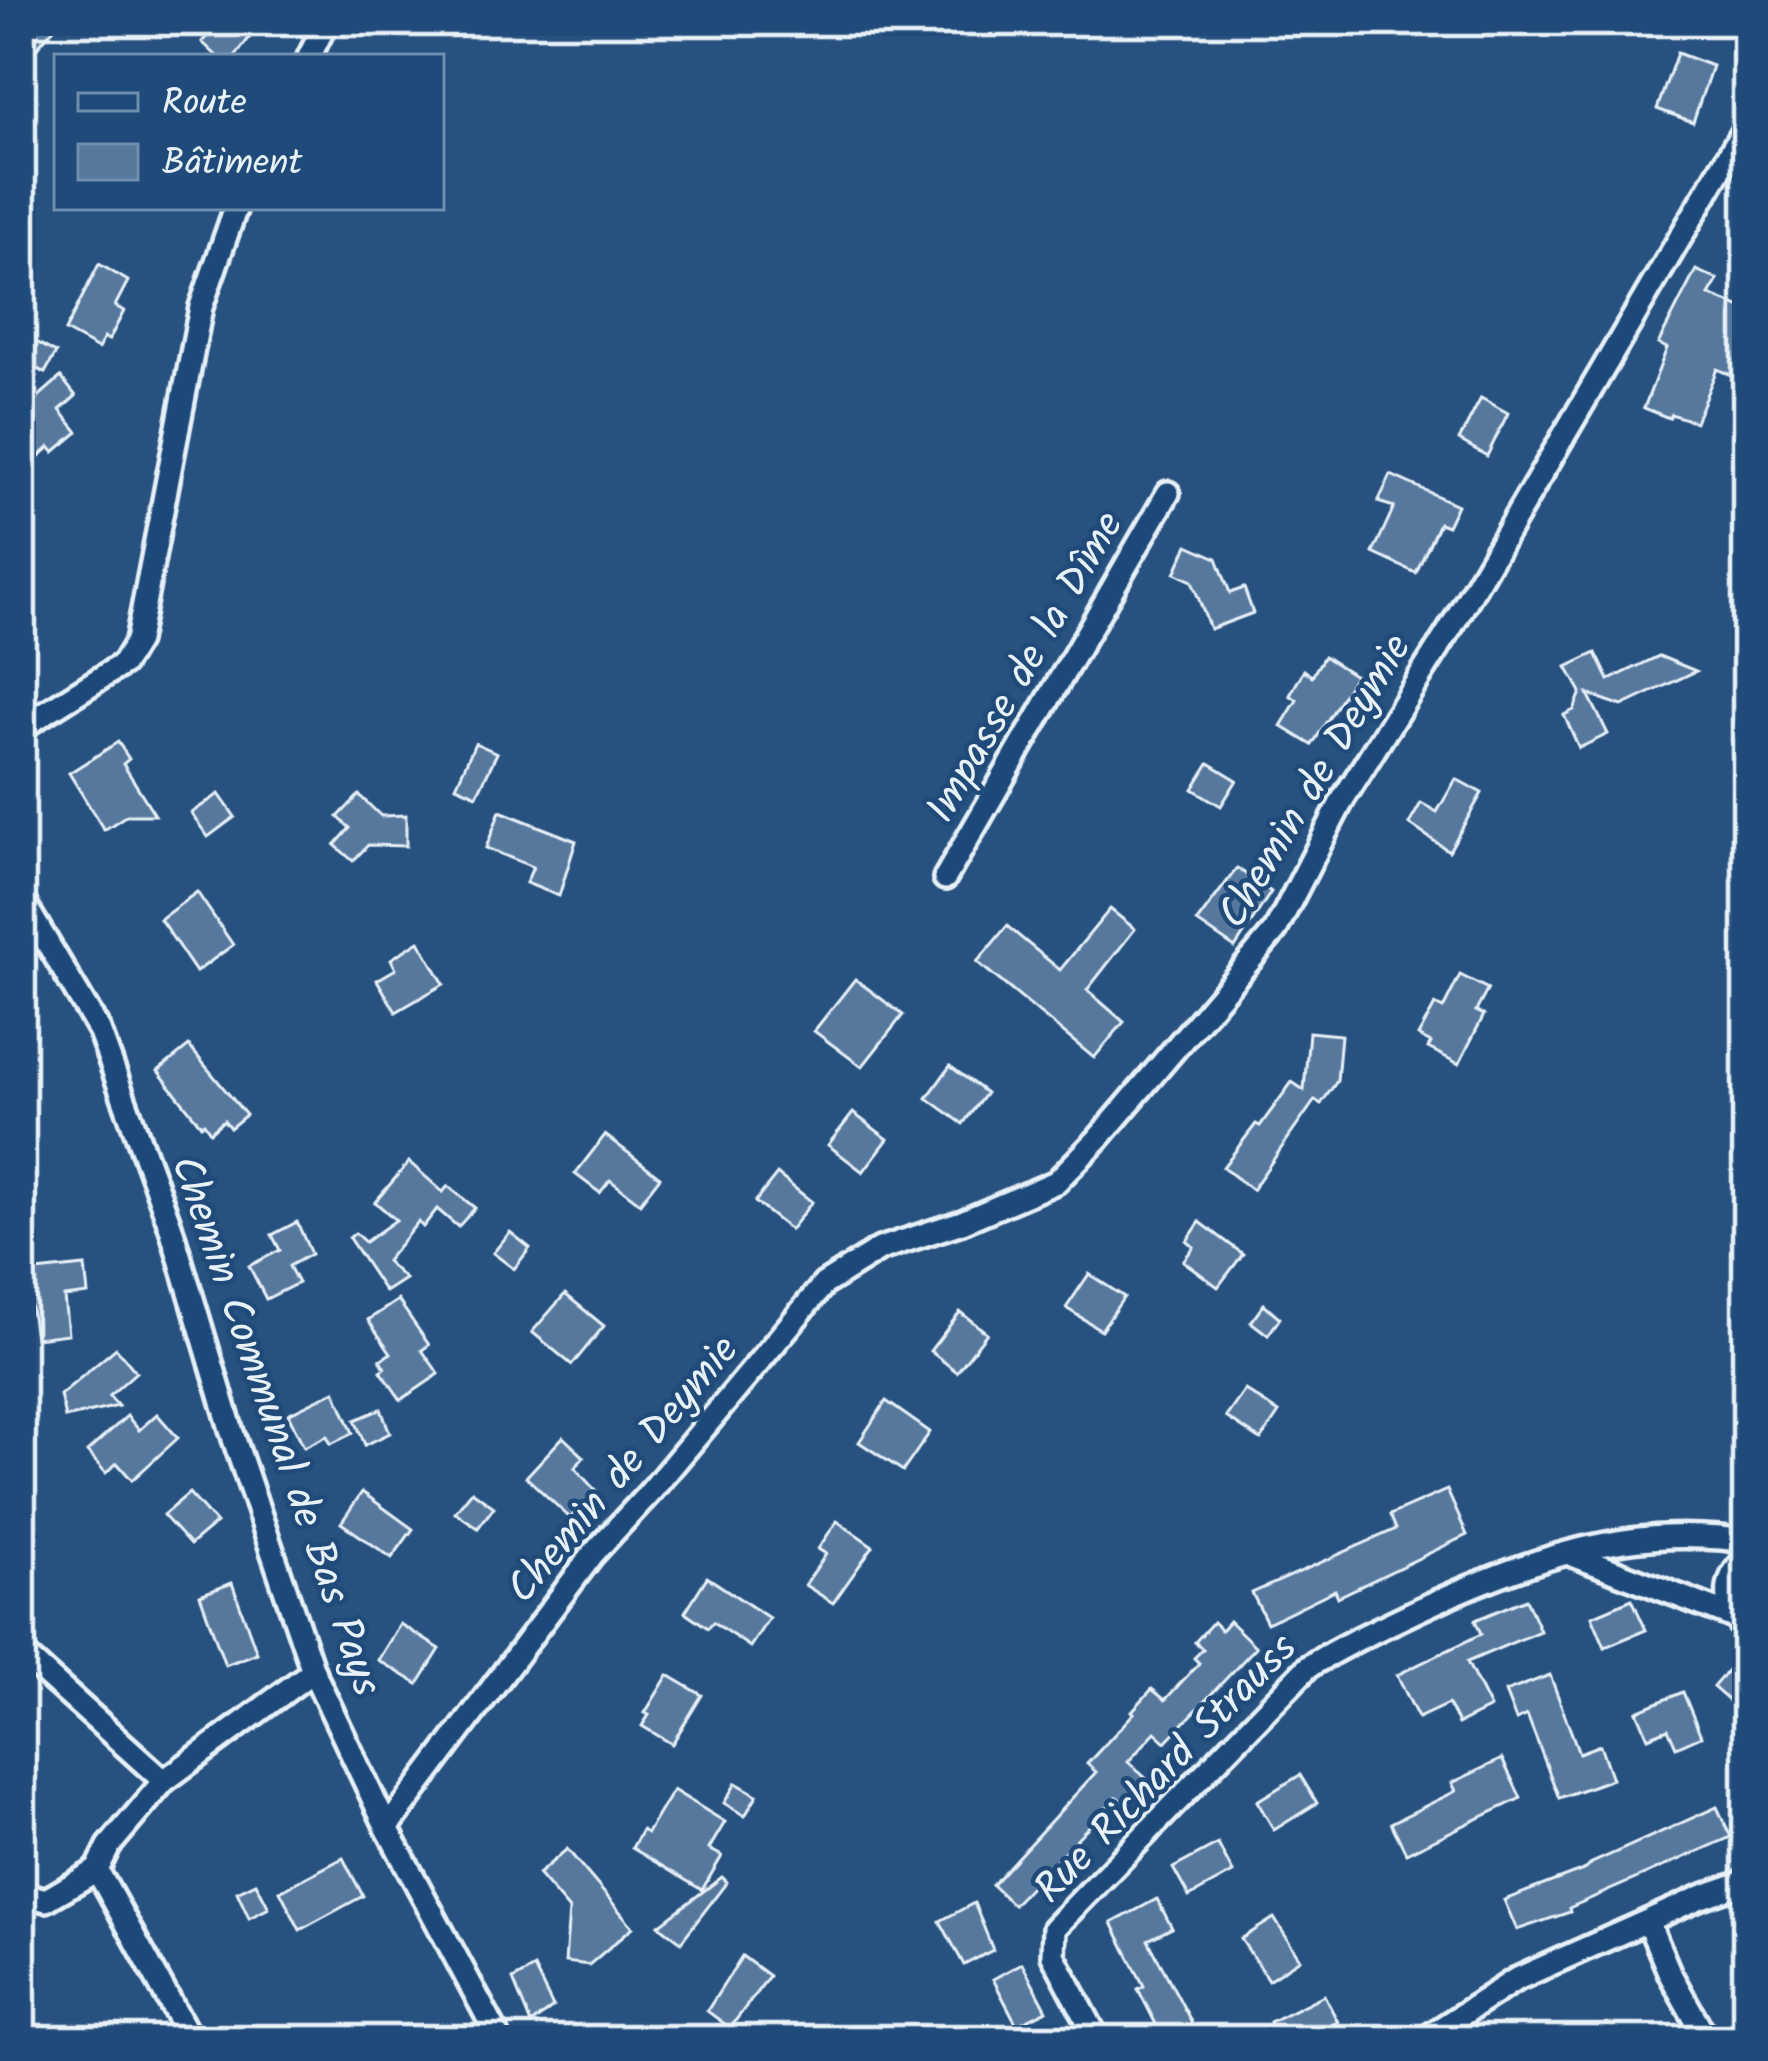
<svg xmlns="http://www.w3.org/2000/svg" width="1768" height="2061" font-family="Kalam,sans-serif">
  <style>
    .building { fill: #57789d; stroke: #e8f1f8; stroke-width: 3 }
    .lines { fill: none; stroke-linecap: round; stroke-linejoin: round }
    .minor-casing { stroke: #e8f1f8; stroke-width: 30 }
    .minor { stroke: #1f4a7a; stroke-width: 21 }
    .labels { text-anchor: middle; stroke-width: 9; stroke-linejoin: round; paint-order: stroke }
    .street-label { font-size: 42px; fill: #e8f1f8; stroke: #1f4a7a }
  </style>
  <rect width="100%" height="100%" fill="#27517f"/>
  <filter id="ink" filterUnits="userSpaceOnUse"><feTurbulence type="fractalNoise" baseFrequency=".00833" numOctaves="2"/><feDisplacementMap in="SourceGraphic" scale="24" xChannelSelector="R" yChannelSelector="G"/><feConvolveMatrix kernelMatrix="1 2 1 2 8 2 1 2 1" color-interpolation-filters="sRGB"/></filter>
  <g filter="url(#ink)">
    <!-- building -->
    <g class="building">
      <polygon points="21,21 60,21 21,66"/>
      <polygon points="221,21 262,21 235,57 218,57 202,42"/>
      <polygon points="1677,53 1712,66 1693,122 1657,109"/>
      <polygon points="99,264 128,281 115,306 124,311 109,340 104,338 98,349 65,331"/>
      <polygon points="1696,270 1718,280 1709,295 1747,310 1747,382 1717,369 1695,422 1671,414 1669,418 1644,408 1667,348 1658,344"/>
      <polygon points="29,338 56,353 45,373 21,360"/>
      <polygon points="61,377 76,396 60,410 78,432 54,452 50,447 21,472 21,412"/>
      <polygon points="1481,398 1508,413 1487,456 1459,440"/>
      <polygon points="1391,475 1457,505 1447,526 1439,523 1416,573 1373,553 1394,507 1378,502"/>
      <polygon points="1188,545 1217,558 1230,593 1244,588 1253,613 1210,629 1192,581 1175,573"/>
      <polygon points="1596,653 1609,680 1659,656 1696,671 1622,706 1588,694 1608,734 1579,748 1564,715 1574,710 1581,692 1567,667"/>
      <polygon points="1324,656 1355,676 1312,745 1281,726 1297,700 1290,695 1304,670 1312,676"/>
      <polygon points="118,742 129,759 123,764 155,815 127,815 104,830 69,773"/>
      <polygon points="475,743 497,753 477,795 456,786"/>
      <polygon points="1209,763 1237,780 1221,806 1193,789"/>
      <polygon points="1456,779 1482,793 1449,851 1409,824 1421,803 1437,812"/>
      <polygon points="219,794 235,817 208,837 191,813"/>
      <polygon points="359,795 381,816 406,815 406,846 368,845 353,861 335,845 350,828 338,817"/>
      <polygon points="500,811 576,841 559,896 526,883 533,867 486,848"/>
      <polygon points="1237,868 1271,892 1235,948 1197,922"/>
      <polygon points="197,892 233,945 196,972 160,919"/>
      <polygon points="1110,909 1135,929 1087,990 1124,1022 1094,1058 977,962 1007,926 1060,970"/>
      <polygon points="419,941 444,984 396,1012 377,980 396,969 391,959"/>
      <polygon points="1460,975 1488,989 1476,1011 1484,1015 1459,1064 1428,1048 1431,1043 1418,1036 1435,1005 1443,1009"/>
      <polygon points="855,979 903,1015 862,1067 814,1031"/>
      <polygon points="1309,1032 1341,1035 1337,1081 1321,1104 1315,1100 1252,1190 1223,1167 1256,1124 1260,1126 1292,1082 1304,1090"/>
      <polygon points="189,1046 246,1115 230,1128 224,1120 210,1132 204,1123 201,1125 158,1071"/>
      <polygon points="950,1066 986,1093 963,1124 927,1098"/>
      <polygon points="853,1113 888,1139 863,1172 828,1145"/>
      <polygon points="605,1135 660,1177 640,1203 610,1180 600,1193 575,1174"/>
      <polygon points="409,1162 443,1192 448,1186 475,1208 458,1227 437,1209 423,1227 418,1222 386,1261 405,1279 385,1292 349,1238 355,1233 365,1242 396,1220 375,1202"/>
      <polygon points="777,1174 812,1202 790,1230 755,1202"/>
      <polygon points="297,1222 311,1254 289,1266 298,1283 266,1299 249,1266 280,1250 272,1235"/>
      <polygon points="1200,1222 1243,1254 1218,1287 1183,1261 1194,1247 1187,1241"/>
      <polygon points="510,1232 530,1248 514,1269 493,1253"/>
      <polygon points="85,1266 88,1294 64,1297 68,1334 35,1338 26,1272"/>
      <polygon points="1089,1274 1124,1297 1101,1330 1066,1308"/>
      <polygon points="565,1294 604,1326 572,1365 532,1332"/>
      <polygon points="398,1300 429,1345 422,1350 439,1374 401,1400 381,1371 385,1368 380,1360 391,1353 368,1320"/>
      <polygon points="1264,1304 1280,1318 1268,1335 1251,1322"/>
      <polygon points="960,1312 987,1333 957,1372 930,1351"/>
      <polygon points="116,1348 136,1372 109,1396 118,1406 65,1418 60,1395"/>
      <polygon points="1245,1390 1279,1413 1261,1440 1226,1417"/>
      <polygon points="335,1391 353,1433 331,1444 327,1436 304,1447 288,1414"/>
      <polygon points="886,1401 930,1432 903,1471 859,1442"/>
      <polygon points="381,1409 390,1433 365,1445 355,1420"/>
      <polygon points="157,1414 178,1438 132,1480 117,1463 106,1473 87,1452 127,1416 139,1430"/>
      <polygon points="563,1437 584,1457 575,1468 596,1491 570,1518 526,1477"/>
      <polygon points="1447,1490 1467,1535 1338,1597 1335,1590 1267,1623 1252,1593 1396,1529 1390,1515"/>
      <polygon points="472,1491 494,1507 478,1528 455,1512"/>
      <polygon points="362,1492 413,1529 392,1558 341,1523"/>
      <polygon points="189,1493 216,1523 190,1545 163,1515"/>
      <polygon points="837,1521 873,1546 833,1603 805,1585 826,1554 818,1549"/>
      <polygon points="707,1577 769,1618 750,1647 713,1622 708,1628 685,1612"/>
      <polygon points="232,1583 257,1653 225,1665 200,1595"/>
      <polygon points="1526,1599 1540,1631 1467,1662 1490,1708 1458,1724 1448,1704 1418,1718 1397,1675 1481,1634 1475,1620"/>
      <polygon points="1632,1599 1646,1630 1605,1647 1592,1616"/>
      <polygon points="1229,1621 1256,1647 1166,1742 1155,1732 1128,1762 1149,1781 1126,1805 1117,1797 1013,1905 992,1885 1096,1772 1087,1764 1134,1713 1132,1711 1152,1689 1165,1700 1199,1663 1194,1658 1203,1649 1195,1642 1213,1622 1221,1630"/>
      <polygon points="400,1624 440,1649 418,1684 378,1660"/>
      <polygon points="1733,1664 1747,1677 1747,1717 1713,1687"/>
      <polygon points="668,1675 702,1695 672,1744 642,1726 649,1715 645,1713"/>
      <polygon points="1550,1675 1579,1753 1600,1745 1612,1779 1559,1798 1527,1715 1516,1720 1505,1692"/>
      <polygon points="1683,1692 1701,1736 1676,1747 1668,1729 1648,1737 1637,1711"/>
      <polygon points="1502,1759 1521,1798 1406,1853 1391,1823 1456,1791 1452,1783"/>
      <polygon points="1300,1775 1317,1803 1274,1830 1257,1801"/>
      <polygon points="736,1783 757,1795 745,1816 724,1803"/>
      <polygon points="673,1790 725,1822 709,1849 722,1856 702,1890 632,1848 642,1830 647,1833"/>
      <polygon points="1717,1807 1731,1837 1569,1908 1570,1912 1517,1930 1504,1900 1586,1869 1592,1863"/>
      <polygon points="1218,1844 1233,1873 1189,1897 1173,1868"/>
      <polygon points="567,1849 633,1927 589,1965 565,1962 569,1910 538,1874"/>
      <polygon points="343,1858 363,1896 300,1930 280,1891"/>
      <polygon points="722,1877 727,1882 681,1942 659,1925"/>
      <polygon points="256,1883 269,1908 249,1918 237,1892"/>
      <polygon points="1157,1899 1172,1928 1148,1940 1192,2023 1163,2038 1138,1989 1144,1986 1112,1923"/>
      <polygon points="974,1903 993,1950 964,1965 940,1921"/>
      <polygon points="1274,1918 1300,1959 1268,1980 1241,1939"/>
      <polygon points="742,1956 769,1976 730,2028 707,2011"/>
      <polygon points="1022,1963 1047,2010 1017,2025 993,1979"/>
      <polygon points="534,1968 553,2007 531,2024 513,1980"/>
      <polygon points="1324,1995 1338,2022 1302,2040 1279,2040 1270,2022"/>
    </g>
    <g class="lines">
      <defs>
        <g id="minor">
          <polyline points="309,57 327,21"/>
          <polyline points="21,728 123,664 137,641 201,307 236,207"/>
          <polyline points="945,878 1168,493"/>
          <polyline points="21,898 99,1030 170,1225 234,1439 313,1671 387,1828 500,2040"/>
          <polyline points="1570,1554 1734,1617"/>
          <path d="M1747 1559C1720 1579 1725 1612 1747 1632"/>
          <polyline points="21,1652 164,1781"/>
          <polyline points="387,1828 592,1555 652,1490 824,1284 880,1249 962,1222 1056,1182 1098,1139 1275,931 1343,799 1450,629 1747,124"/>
          <polyline points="97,1870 186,2031 186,2040"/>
          <polyline points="21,1893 46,1900 97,1870 109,1846 164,1781 313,1671"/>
          <polyline points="1648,1922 1670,1974 1707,2040"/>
          <path d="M1098 2040 1053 1955 1054 1928 1308 1667C1342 1645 1379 1629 1416 1611 1506 1569 1601 1532 1702 1537 1718 1538 1733 1537 1747 1545"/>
          <polyline points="1423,2040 1515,1980 1701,1897 1747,1881"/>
        </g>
      </defs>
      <!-- minor casing -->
      <use href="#minor" class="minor-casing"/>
      <!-- minor -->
      <use href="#minor" class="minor"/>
    </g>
  </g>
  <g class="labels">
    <!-- street labels -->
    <g class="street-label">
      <text transform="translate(1023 666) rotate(-60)" y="15">Impasse de la Dîme</text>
      <text transform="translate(1313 780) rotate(-59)" y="15">Chemin de Deymie</text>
      <text transform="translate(278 1425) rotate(71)" y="15">Chemin Communal de Bas Pays</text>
      <text transform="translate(621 1468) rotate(-50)" y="15">Chemin de Deymie</text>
      <text transform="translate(1164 1767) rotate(-46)" y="15">Rue Richard Strauss</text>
    </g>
  </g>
  <!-- margin -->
  <rect width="1768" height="2061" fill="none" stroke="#1f4a7a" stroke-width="72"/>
  <rect x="36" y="36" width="1696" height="1989" fill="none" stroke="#e8f1f8" stroke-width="4.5" filter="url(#ink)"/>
  <!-- legend -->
  <rect x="54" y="54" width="390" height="156" fill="#1f4a7a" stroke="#6f8dac" stroke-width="3"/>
  <rect x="78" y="93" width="60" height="18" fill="#1f4a7a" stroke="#6f8dac" stroke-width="3"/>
  <text x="162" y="114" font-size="36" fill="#e8f1f8">Route</text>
  <rect x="78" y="144" width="60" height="36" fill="#57789d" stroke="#6f8dac" stroke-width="3"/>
  <text x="162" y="174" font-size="36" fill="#e8f1f8">Bâtiment</text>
</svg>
